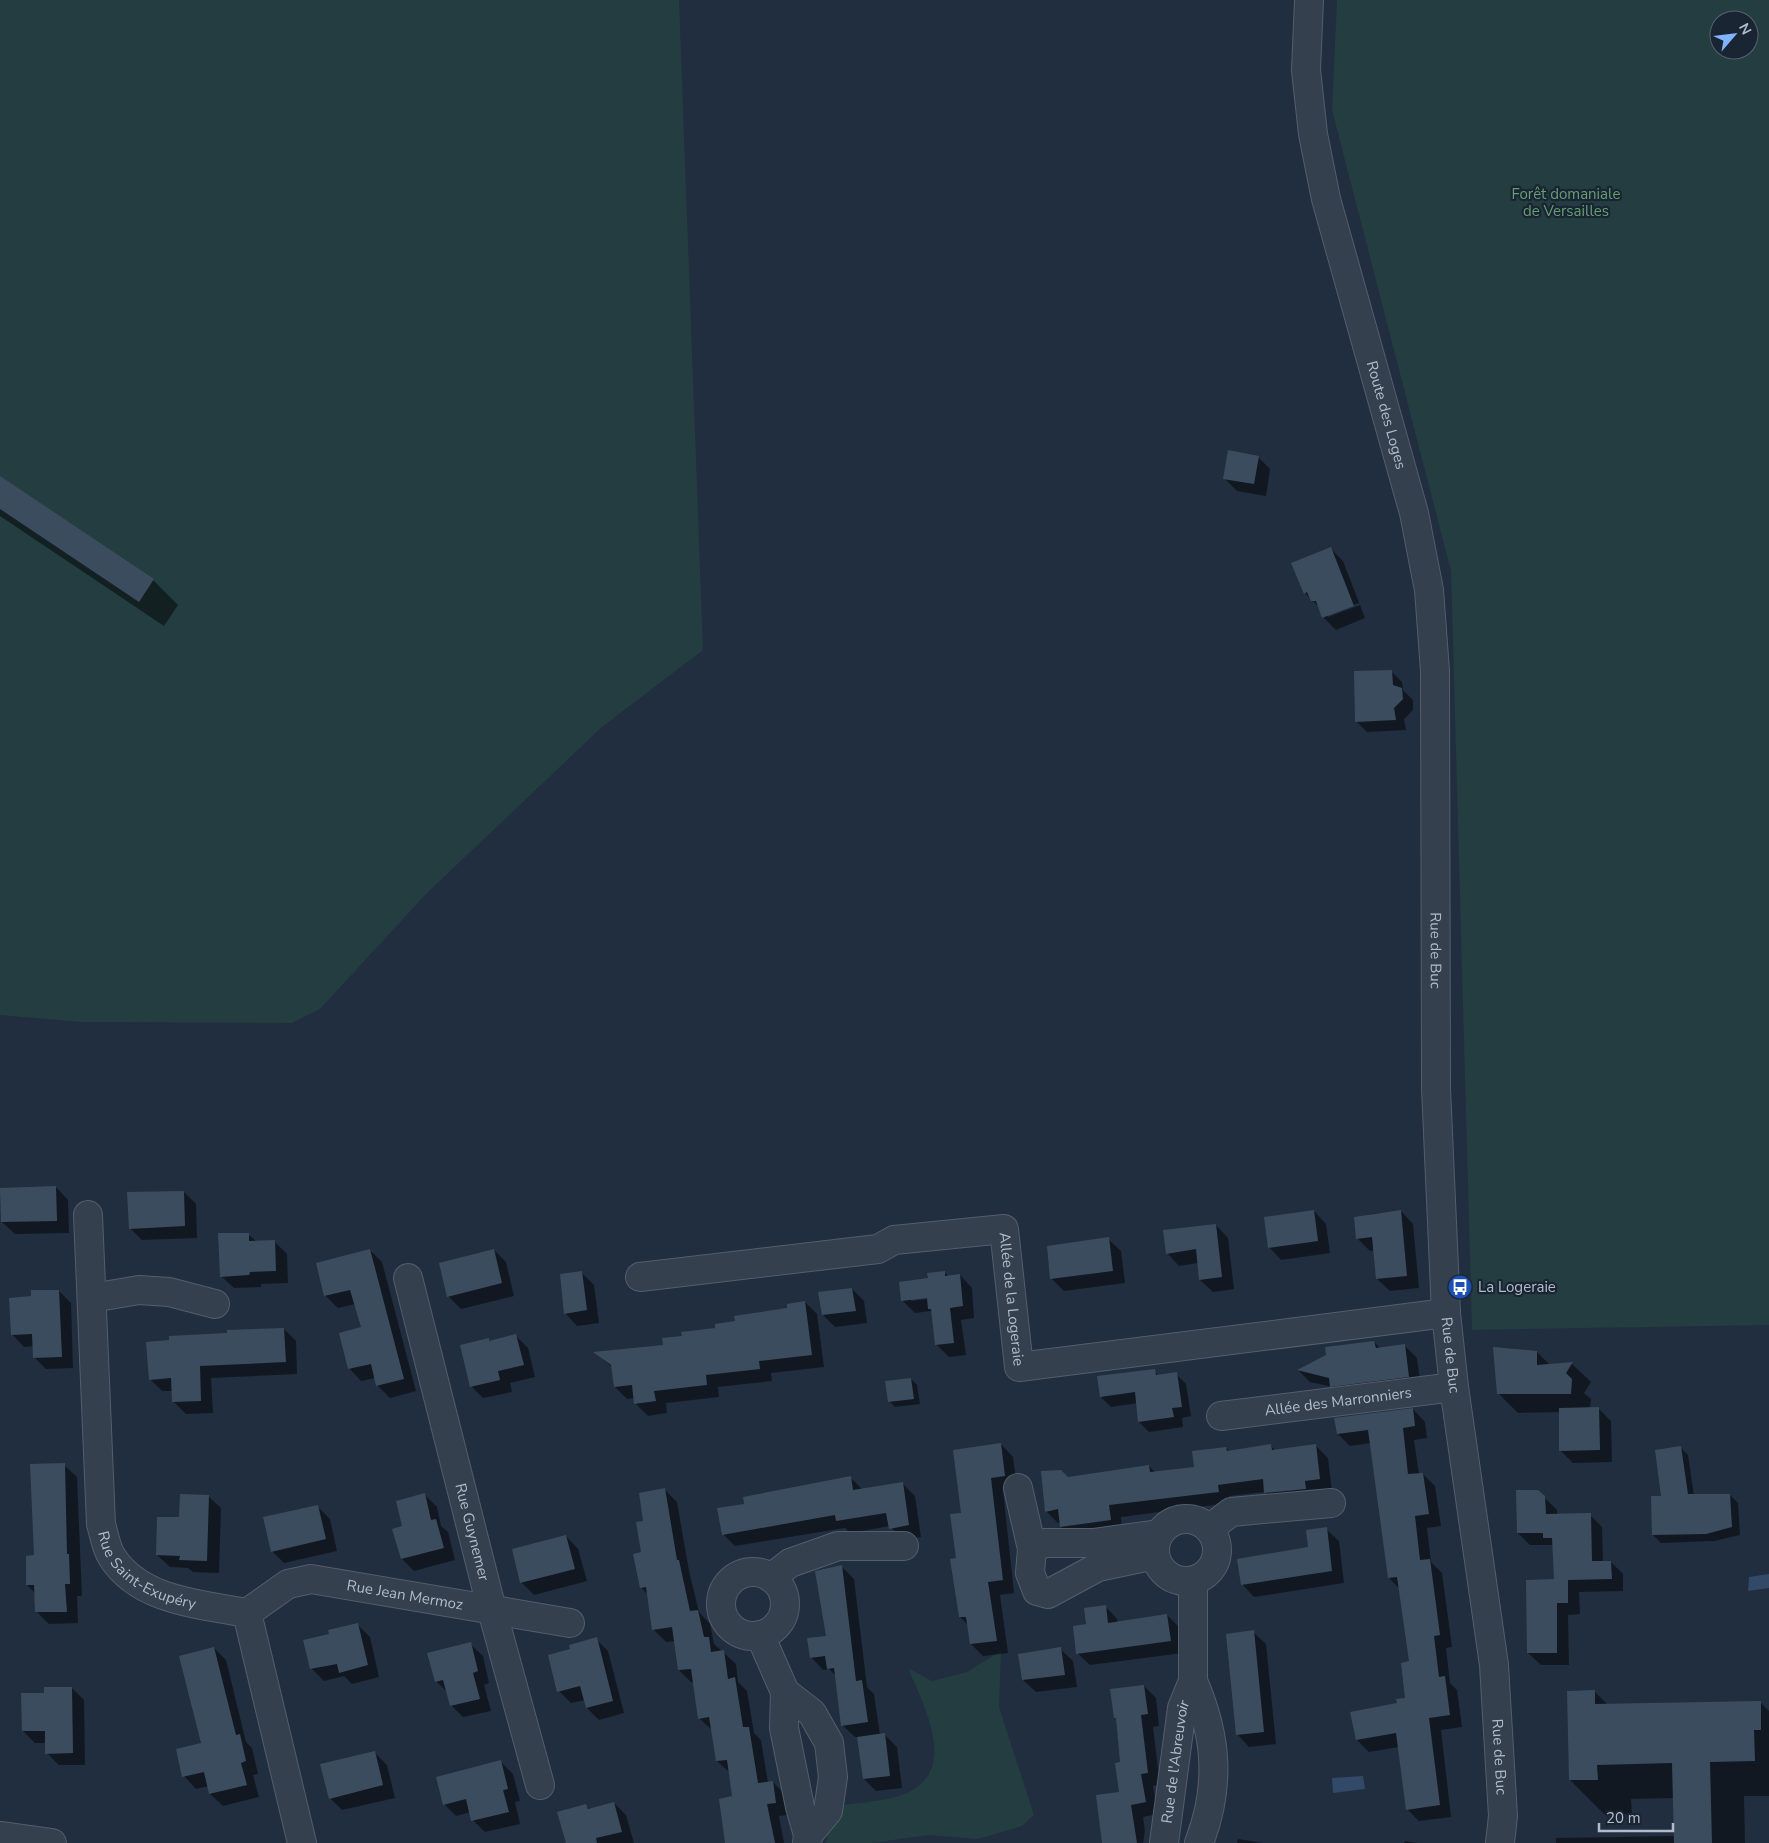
<svg xmlns="http://www.w3.org/2000/svg" width="1769" height="1843" font-family="'Nunito Sans',sans-serif">
  <style>
    .green { fill: #233d40; fill-rule: evenodd }
    .water { fill: #334968 }
    .shadow { fill: #0007; fill-rule: evenodd }
    .building { fill: #3c4c5f }
    .lines { fill: none; stroke-linecap: round; stroke-linejoin: round }
    .minor-casing { stroke: #535e6d; stroke-width: 30 }
    .minor { stroke: #35404f; stroke-width: 28 }
    .labels { text-anchor: middle; stroke-width: 4.5; stroke-linejoin: round; paint-order: stroke }
    .park-label { font-size: 15px; fill: #659e72; stroke: #1a2534 }
    .street-label { font-size: 15px; fill: #b1bbca; stroke: #1a2534 }
    .poi-label { font-size: 15px; fill: #b1bbca; stroke: #1a2534; text-anchor: start }
  </style>
  <rect width="100%" height="100%" fill="#212e3f"/>
  <!-- green -->
  <g class="green">
    <polygon points="0,0 679,0 703,650 602,727 426,894 320,1009 292,1023 81,1022 0,1015"/>
    <path d="M1337 0H1769V1325L1472 1330 1451 571 1332 110ZM1719 20H1749V50H1719Z"/>
    <path d="M1001 1651 999 1707 1034 1815 1022 1826 978 1839 928 1835 872 1843H826L834 1806C855 1803 879 1802 899 1796 962 1775 925 1709 908 1668L932 1681 967 1672Z"/>
  </g>
  <!-- water -->
  <g class="water">
    <polygon points="1769,1574 1769,1588 1748,1591 1749,1577"/>
    <polygon points="1363,1776 1365,1789 1333,1793 1332,1778"/>
  </g>
  <!-- shadow -->
  <g class="shadow">
    <polygon points="1258,457 1270,469 1266,496 1237,491 1224,478"/>
    <polygon points="0,478 153,580 178,605 164,626 0,516"/>
    <path d="M1330 548 1343 561 1365 618 1336 630 1323 617 1320 608 1305 593ZM1359 603 1360 605 1328 617V614Z"/>
    <polygon points="1391,671 1402,682 1403,690 1413,700 1413,710 1404,719 1406,730 1367,732 1356,721"/>
    <polygon points="56,1187 68,1200 69,1233 15,1234 2,1222"/>
    <polygon points="184,1192 196,1204 197,1238 142,1240 130,1228"/>
    <polygon points="1314,1211 1326,1224 1330,1253 1281,1260 1269,1247"/>
    <polygon points="1401,1211 1413,1224 1419,1288 1390,1291 1377,1279 1375,1250 1370,1251 1357,1238 1371,1214"/>
    <polygon points="1216,1225 1228,1238 1234,1289 1213,1292 1200,1280 1198,1263 1179,1266 1167,1253"/>
    <polygon points="248,1234 257,1242 275,1242 287,1254 288,1283 261,1284 261,1287 234,1288 221,1276"/>
    <polygon points="1108,1239 1121,1251 1125,1283 1064,1291 1052,1279"/>
    <polygon points="370,1250 382,1262 416,1391 390,1398 378,1386 375,1378 361,1381 349,1368 363,1328 355,1304 338,1308 326,1296 317,1264"/>
    <polygon points="494,1250 506,1262 514,1296 461,1309 448,1296"/>
    <path d="M944 1272 949 1277 960 1275 972 1288 974 1318 961 1320 966 1355 949 1357 936 1344 933 1313 931 1311 915 1313 902 1300 929 1279ZM933 1296V1298L911 1301V1298Z"/>
    <polygon points="582,1273 594,1285 599,1323 577,1326 565,1313"/>
    <polygon points="852,1289 864,1301 867,1323 835,1327 823,1315"/>
    <polygon points="59,1291 71,1303 73,1368 46,1369 34,1357 34,1346 24,1347 12,1334 32,1297"/>
    <polygon points="805,1302 817,1314 824,1367 771,1373 772,1381 718,1387 719,1397 666,1403 667,1413 648,1416 636,1404 635,1398 627,1399 615,1387 613,1368 596,1353 664,1346 684,1337 788,1309"/>
    <polygon points="284,1329 296,1341 297,1374 211,1378 213,1413 186,1414 174,1402 173,1391 162,1391 150,1379"/>
    <polygon points="516,1336 528,1348 535,1377 510,1383 512,1392 483,1398 471,1386 488,1340 491,1342"/>
    <polygon points="1374,1342 1381,1349 1405,1346 1417,1358 1421,1389 1344,1398 1333,1387 1310,1382 1299,1371 1327,1355"/>
    <polygon points="1537,1352 1550,1365 1572,1364 1591,1382 1584,1393 1591,1399 1590,1408 1598,1408 1611,1421 1612,1462 1573,1463 1561,1451 1560,1412 1518,1413 1499,1394"/>
    <polygon points="1154,1371 1159,1376 1176,1374 1186,1384 1191,1416 1182,1418 1183,1427 1149,1432 1139,1422 1138,1403 1111,1407 1101,1397"/>
    <polygon points="911,1379 917,1385 920,1404 895,1407 889,1401"/>
    <polygon points="1413,1409 1425,1422 1427,1438 1414,1440 1419,1474 1423,1474 1435,1486 1441,1526 1427,1528 1431,1562 1442,1573 1452,1647 1446,1648 1450,1683 1457,1690 1462,1727 1441,1730 1451,1817 1419,1821 1407,1809 1399,1747 1369,1752 1357,1740 1407,1699 1411,1663 1400,1589 1389,1578 1371,1443 1350,1446 1338,1434"/>
    <polygon points="1001,1444 1013,1457 1017,1488 1003,1490 1014,1593 1000,1595 1008,1653 983,1656 971,1644 968,1625 960,1617 958,1559 962,1514"/>
    <polygon points="1271,1446 1276,1451 1316,1446 1328,1458 1332,1491 1277,1505 1265,1492 1229,1496 1230,1503 1121,1517 1122,1531 1073,1539 1061,1527 1061,1523 1058,1523 1046,1511 1068,1478 1149,1466 1155,1472 1196,1468 1226,1448 1230,1452"/>
    <polygon points="1680,1447 1688,1455 1694,1496 1730,1495 1738,1503 1740,1535 1714,1541 1661,1543 1653,1535 1662,1497"/>
    <polygon points="64,1465 77,1477 82,1596 77,1596 78,1623 49,1624 37,1612 36,1594 27,1585"/>
    <polygon points="850,1477 863,1490 903,1484 915,1496 921,1537 902,1540 890,1526 850,1533 845,1528 735,1546 723,1534 746,1505"/>
    <polygon points="665,1490 677,1502 689,1571 699,1612 710,1624 714,1644 736,1664 738,1682 747,1691 754,1733 761,1740 768,1783 773,1782 785,1795 788,1815 779,1816 784,1843 726,1843 733,1797 730,1773 717,1761 712,1730 699,1718 694,1682 691,1682 679,1670 675,1641 666,1642 654,1630 648,1595 641,1587 645,1522"/>
    <polygon points="425,1495 437,1507 441,1526 448,1532 455,1560 414,1571 402,1559 404,1527"/>
    <polygon points="208,1496 221,1508 219,1573 193,1572 188,1568 170,1567 157,1555 180,1518"/>
    <polygon points="1544,1497 1557,1510 1557,1515 1590,1515 1602,1527 1603,1562 1611,1562 1623,1574 1623,1591 1579,1592 1580,1614 1568,1615 1569,1665 1541,1665 1528,1653 1556,1580 1554,1547 1552,1545 1530,1545 1518,1533"/>
    <polygon points="318,1507 330,1519 337,1551 284,1563 272,1551"/>
    <polygon points="1326,1529 1339,1541 1344,1583 1254,1597 1242,1584 1310,1548"/>
    <polygon points="566,1536 578,1549 587,1581 534,1595 521,1582"/>
    <polygon points="842,1567 854,1579 867,1687 874,1694 880,1735 884,1734 897,1747 902,1788 876,1791 864,1779 859,1737 855,1737 842,1725 836,1676 829,1669 823,1670 811,1657 827,1637 817,1571"/>
    <polygon points="1105,1606 1117,1619 1118,1623 1167,1615 1179,1627 1183,1653 1090,1665 1077,1653 1087,1625"/>
    <polygon points="357,1624 370,1637 379,1677 352,1684 344,1676 324,1681 312,1669 305,1641 331,1635"/>
    <polygon points="1253,1632 1266,1644 1276,1744 1249,1747 1237,1734"/>
    <polygon points="596,1639 608,1651 624,1713 599,1720 587,1708 585,1700 571,1703 559,1691 571,1650"/>
    <polygon points="470,1644 483,1656 489,1683 484,1685 491,1711 463,1717 451,1705 448,1693 436,1681"/>
    <polygon points="214,1648 226,1660 246,1742 252,1748 258,1774 253,1775 259,1797 223,1806 210,1794 209,1786 196,1789 184,1776 202,1744"/>
    <polygon points="1060,1649 1073,1661 1077,1687 1036,1692 1023,1680 1020,1655"/>
    <polygon points="1144,1686 1156,1698 1159,1726 1153,1727 1160,1785 1153,1786 1158,1814 1143,1817 1145,1831 1143,1843 1103,1843 1120,1793 1122,1763 1117,1720 1115,1717"/>
    <polygon points="72,1688 84,1700 85,1765 59,1765 47,1753 46,1743 35,1743 23,1731 45,1694"/>
    <polygon points="1595,1692 1608,1705 1760,1702 1769,1711 1769,1796 1744,1796 1745,1843 1556,1843 1556,1838 1675,1836 1674,1798 1631,1799 1632,1814 1605,1815 1570,1780"/>
    <polygon points="375,1753 387,1765 395,1798 342,1810 330,1798"/>
    <polygon points="500,1761 513,1774 520,1801 515,1802 520,1824 485,1832 473,1820 471,1812 456,1816 444,1804"/>
    <polygon points="614,1803 626,1815 634,1843 567,1843 585,1805 590,1809"/>
    <polygon points="1238,1839 1263,1843 1237,1843"/>
    <polygon points="1405,1841 1419,1843 1404,1843"/>
  </g>
  <!-- building -->
  <g class="building">
    <polygon points="1228,450 1259,456 1254,484 1223,479"/>
    <polygon points="0,476 154,579 139,602 0,509"/>
    <polygon points="1331,547 1354,606 1322,618 1316,601 1311,601 1307,592 1304,594 1291,563"/>
    <polygon points="1392,670 1393,685 1402,688 1403,699 1394,708 1396,720 1355,722 1354,671"/>
    <polygon points="56,1186 57,1221 1,1222 0,1188"/>
    <polygon points="184,1191 185,1226 129,1229 127,1192"/>
    <polygon points="1314,1210 1318,1241 1268,1248 1264,1217"/>
    <polygon points="1401,1210 1407,1276 1376,1279 1372,1237 1356,1239 1354,1217"/>
    <polygon points="1216,1224 1222,1277 1199,1280 1196,1249 1166,1254 1163,1230"/>
    <polygon points="218,1233 249,1233 249,1241 275,1240 276,1271 250,1272 249,1275 220,1277"/>
    <polygon points="1109,1237 1113,1271 1050,1279 1047,1246"/>
    <polygon points="370,1249 404,1379 376,1386 371,1364 348,1369 339,1333 361,1327 350,1290 324,1296 316,1263"/>
    <polygon points="494,1249 502,1283 447,1297 439,1263"/>
    <polygon points="582,1271 587,1310 564,1314 560,1274"/>
    <polygon points="945,1271 945,1276 960,1274 963,1306 950,1308 954,1343 935,1345 931,1309 928,1309 927,1298 901,1301 899,1282 928,1278 927,1273"/>
    <polygon points="852,1288 856,1311 822,1315 818,1292"/>
    <polygon points="31,1290 59,1290 62,1357 33,1358 32,1334 11,1335 9,1298 31,1296"/>
    <polygon points="805,1301 812,1355 759,1361 760,1369 706,1375 707,1385 654,1391 656,1401 634,1404 632,1385 614,1387 611,1365 593,1352 663,1345 662,1338 682,1336 681,1332 715,1328 715,1324 735,1321 734,1316 787,1308 787,1304"/>
    <polygon points="284,1328 286,1362 200,1366 201,1401 172,1402 171,1378 149,1380 146,1342 169,1340 169,1336 227,1333 227,1330"/>
    <polygon points="516,1334 524,1365 498,1371 500,1380 470,1387 460,1345 489,1338 489,1341"/>
    <polygon points="1374,1341 1376,1348 1405,1344 1409,1377 1330,1387 1329,1378 1297,1370 1326,1355 1325,1347"/>
    <polygon points="1493,1347 1537,1351 1537,1365 1573,1362 1566,1373 1572,1379 1571,1394 1497,1394"/>
    <polygon points="1155,1369 1156,1375 1177,1372 1182,1407 1172,1408 1174,1417 1138,1422 1135,1392 1100,1397 1097,1376"/>
    <polygon points="911,1378 914,1399 888,1402 885,1381"/>
    <polygon points="1599,1407 1600,1450 1559,1451 1559,1408"/>
    <polygon points="1413,1408 1415,1426 1403,1428 1408,1474 1423,1473 1429,1514 1415,1516 1420,1560 1430,1559 1440,1635 1434,1636 1439,1677 1445,1676 1450,1715 1429,1718 1440,1805 1406,1810 1396,1733 1356,1740 1350,1712 1397,1703 1396,1699 1405,1698 1401,1663 1409,1661 1397,1577 1388,1578 1368,1430 1337,1434 1334,1418"/>
    <polygon points="1001,1443 1005,1476 991,1478 1003,1580 988,1582 997,1641 970,1644 966,1617 959,1617 950,1559 956,1558 950,1514 961,1513 953,1450"/>
    <polygon points="1271,1444 1272,1450 1316,1444 1320,1479 1305,1481 1306,1489 1264,1493 1263,1479 1218,1485 1219,1492 1109,1505 1111,1520 1060,1527 1058,1509 1045,1512 1041,1471 1061,1470 1068,1477 1149,1465 1150,1472 1194,1467 1192,1451 1226,1447 1227,1451"/>
    <polygon points="1681,1446 1688,1494 1730,1494 1732,1527 1706,1534 1652,1535 1651,1496 1661,1496 1655,1450"/>
    <polygon points="65,1463 67,1554 69,1554 70,1584 65,1584 67,1612 35,1612 34,1585 26,1585 26,1556 34,1555 30,1464"/>
    <polygon points="851,1476 853,1490 903,1482 909,1525 889,1529 886,1513 836,1521 835,1515 722,1535 717,1508 744,1504 743,1497"/>
    <polygon points="665,1488 677,1560 679,1560 690,1611 698,1610 704,1637 709,1637 711,1652 724,1650 728,1679 735,1677 743,1727 749,1727 758,1783 773,1781 776,1803 767,1804 775,1843 725,1843 719,1799 732,1796 727,1760 716,1761 709,1717 698,1719 691,1669 678,1670 672,1627 652,1630 646,1587 640,1588 633,1554 641,1552 636,1522 643,1521 639,1493"/>
    <polygon points="1516,1490 1538,1490 1545,1496 1546,1514 1591,1513 1592,1561 1611,1561 1612,1579 1568,1580 1568,1603 1557,1603 1557,1653 1527,1653 1526,1580 1554,1579 1552,1538 1543,1538 1543,1533 1517,1533"/>
    <polygon points="425,1493 431,1520 436,1519 444,1548 401,1559 392,1529 402,1526 396,1501"/>
    <polygon points="180,1494 209,1495 207,1561 179,1560 180,1556 156,1555 157,1517 179,1517"/>
    <polygon points="318,1505 326,1539 271,1552 263,1517"/>
    <polygon points="1327,1527 1332,1571 1241,1585 1237,1559 1308,1547 1306,1530"/>
    <polygon points="566,1535 575,1569 520,1583 512,1549"/>
    <polygon points="842,1565 856,1681 862,1680 868,1722 841,1726 834,1668 827,1669 825,1656 810,1658 807,1638 826,1636 815,1571"/>
    <polygon points="1106,1605 1108,1623 1167,1614 1171,1641 1076,1654 1073,1626 1086,1624 1084,1608"/>
    <polygon points="358,1623 368,1665 339,1673 337,1664 310,1669 303,1640 329,1634 328,1630"/>
    <polygon points="1254,1630 1264,1732 1236,1735 1226,1634"/>
    <polygon points="597,1637 613,1701 586,1708 580,1686 557,1692 548,1655 570,1649 569,1645"/>
    <polygon points="471,1642 478,1671 473,1673 480,1699 450,1706 443,1680 435,1682 427,1653"/>
    <polygon points="214,1647 236,1735 240,1734 246,1761 241,1763 247,1785 209,1794 204,1772 182,1777 176,1749 201,1743 179,1656"/>
    <polygon points="1061,1647 1065,1675 1022,1680 1018,1654"/>
    <polygon points="1144,1685 1148,1714 1141,1715 1148,1773 1141,1774 1146,1802 1131,1805 1137,1843 1102,1843 1096,1795 1119,1792 1115,1763 1120,1762 1116,1718 1114,1718 1110,1689"/>
    <polygon points="44,1687 72,1687 73,1753 45,1754 45,1731 22,1731 21,1693 44,1693"/>
    <polygon points="1595,1690 1595,1704 1761,1701 1761,1730 1754,1730 1755,1761 1710,1762 1712,1843 1674,1843 1672,1763 1597,1765 1598,1780 1569,1780 1567,1691"/>
    <polygon points="885,1733 890,1776 863,1779 857,1737"/>
    <polygon points="375,1751 383,1785 329,1799 320,1764"/>
    <polygon points="501,1760 508,1789 503,1790 509,1812 471,1821 466,1799 443,1805 436,1777"/>
    <polygon points="614,1802 622,1832 596,1838 597,1843 566,1843 557,1812 586,1804 588,1809"/>
  </g>
  <g class="lines">
    <defs>
      <g id="minor">
        <path id="s1" d="M1309 0 1306 70 1313 134 1326 199 1414 513 1429 590 1435 671 1436 1088 1446 1313 1454 1387 1494 1665 1503 1816 1500 1843"/>
        <path id="s2" d="M88 1215 101 1524C104 1534 106 1548 112 1557 140 1601 200 1604 247 1613L302 1843"/>
        <path id="s3" d="M640 1277 878 1249 894 1240 1004 1229 1019 1367 1446 1313"/>
        <path id="s4" d="M408 1278 492 1610 540 1785"/>
        <polyline points="92,1298 139,1290 169,1292 215,1304"/>
        <path id="s5" d="M1221 1416 1454 1387"/>
        <polyline points="1018,1488 1032,1549"/>
        <circle cx="1186" cy="1550" r="31"/>
        <polyline points="1209,1529 1231,1512 1331,1503"/>
        <polyline points="1155,1555 1098,1567 1048,1594 1037,1591 1030,1573 1032,1549 1044,1543 1093,1543 1159,1534"/>
        <circle cx="753" cy="1604" r="32"/>
        <polyline points="771,1578 790,1563 838,1546 904,1546"/>
        <path id="s6" d="M247 1613 288 1584 311 1579 570 1623"/>
        <polyline points="760,1635 785,1692 784,1728 800,1807 808,1835 807,1843"/>
        <path d="M1193 1681C1217 1736 1221 1786 1199 1843"/>
        <polyline points="785,1692 812,1713 829,1743 833,1777 828,1811 808,1835"/>
        <polyline points="2,1836 52,1843"/>
        <path id="s7" d="M1164 1843 1182 1708 1193 1681V1581"/>
      </g>
    </defs>
    <!-- minor casing -->
    <use href="#minor" class="minor-casing"/>
    <!-- minor -->
    <use href="#minor" class="minor"/>
  </g>
  <!-- icons -->
  <defs>
    <symbol id="bus-disc" viewBox="-11 -11 22 22"><circle r="9.5" fill="#1a4fb4" stroke="#1a2534"/><path d="M-5-6H5V4H4V6H2V4H-2V6H-4V4H-5ZM-3.5-4V0h7V-4ZM-3.5 1.2v1.5H-2V1.2ZM2 1.2v1.5H3.5V1.2Z" fill="#fff"/></symbol>
  </defs>
  <g fill-rule="evenodd">
    <use href="#bus-disc" x="1446" y="1273" width="28" height="28"/>
  </g>
  <g class="labels">
    <!-- park labels -->
    <g class="park-label">
      <text x="1566" y="199">Forêt domaniale<tspan x="1566" dy="17">de Versailles</tspan></text>
    </g>
    <!-- street labels -->
    <g class="street-label">
      <text dy="5" stroke="none"><textPath href="#s1" startOffset="425">Route des Loges</textPath></text>
      <text dy="5" stroke="none"><textPath href="#s1" startOffset="966">Rue de Buc</textPath></text>
      <text dy="5" stroke="none"><textPath href="#s3" startOffset="439">Allée de la Logeraie</textPath></text>
      <text dy="5" stroke="none"><textPath href="#s1" startOffset="1371">Rue de Buc</textPath></text>
      <text dy="5" stroke="none"><textPath href="#s5" startOffset="118">Allée des Marronniers</textPath></text>
      <text dy="5" stroke="none"><textPath href="#s4" startOffset="262">Rue Guynemer</textPath></text>
      <text dy="5" stroke="none"><textPath href="#s2" startOffset="380">Rue Saint-Exupéry</textPath></text>
      <text dy="5" stroke="none"><textPath href="#s6" startOffset="169">Rue Jean Mermoz</textPath></text>
      <text dy="5" stroke="none"><textPath href="#s1" startOffset="1776">Rue de Buc</textPath></text>
      <text dy="5" stroke="none"><textPath href="#s7" startOffset="82">Rue de l'Abreuvoir</textPath></text>
    </g>
    <!-- poi labels -->
    <g class="poi-label">
      <text x="1478" y="1292">La Logeraie</text>
    </g>
  </g>
  <!-- north arrow -->
  <g transform="translate(1734 35) rotate(62)"><circle r="24" fill="#1a2534" stroke="#566170"/>
  <path d="M0-4L9 19L0 12L-9 19Z" fill="#81b2ff"/>
  <text y="-8" font-size="14" font-weight="bold" text-anchor="middle" fill="#b1bbca">N</text>
  </g>
  <!-- scale -->
  <path d="M1599 1823v8h74v-8" fill="none" stroke="#b1bbca" stroke-width="2.5"/>
  <text x="1606" y="1823" font-size="15" fill="#b1bbca" stroke="#1a2534" stroke-width="4" paint-order="stroke">20 m</text>
</svg>
